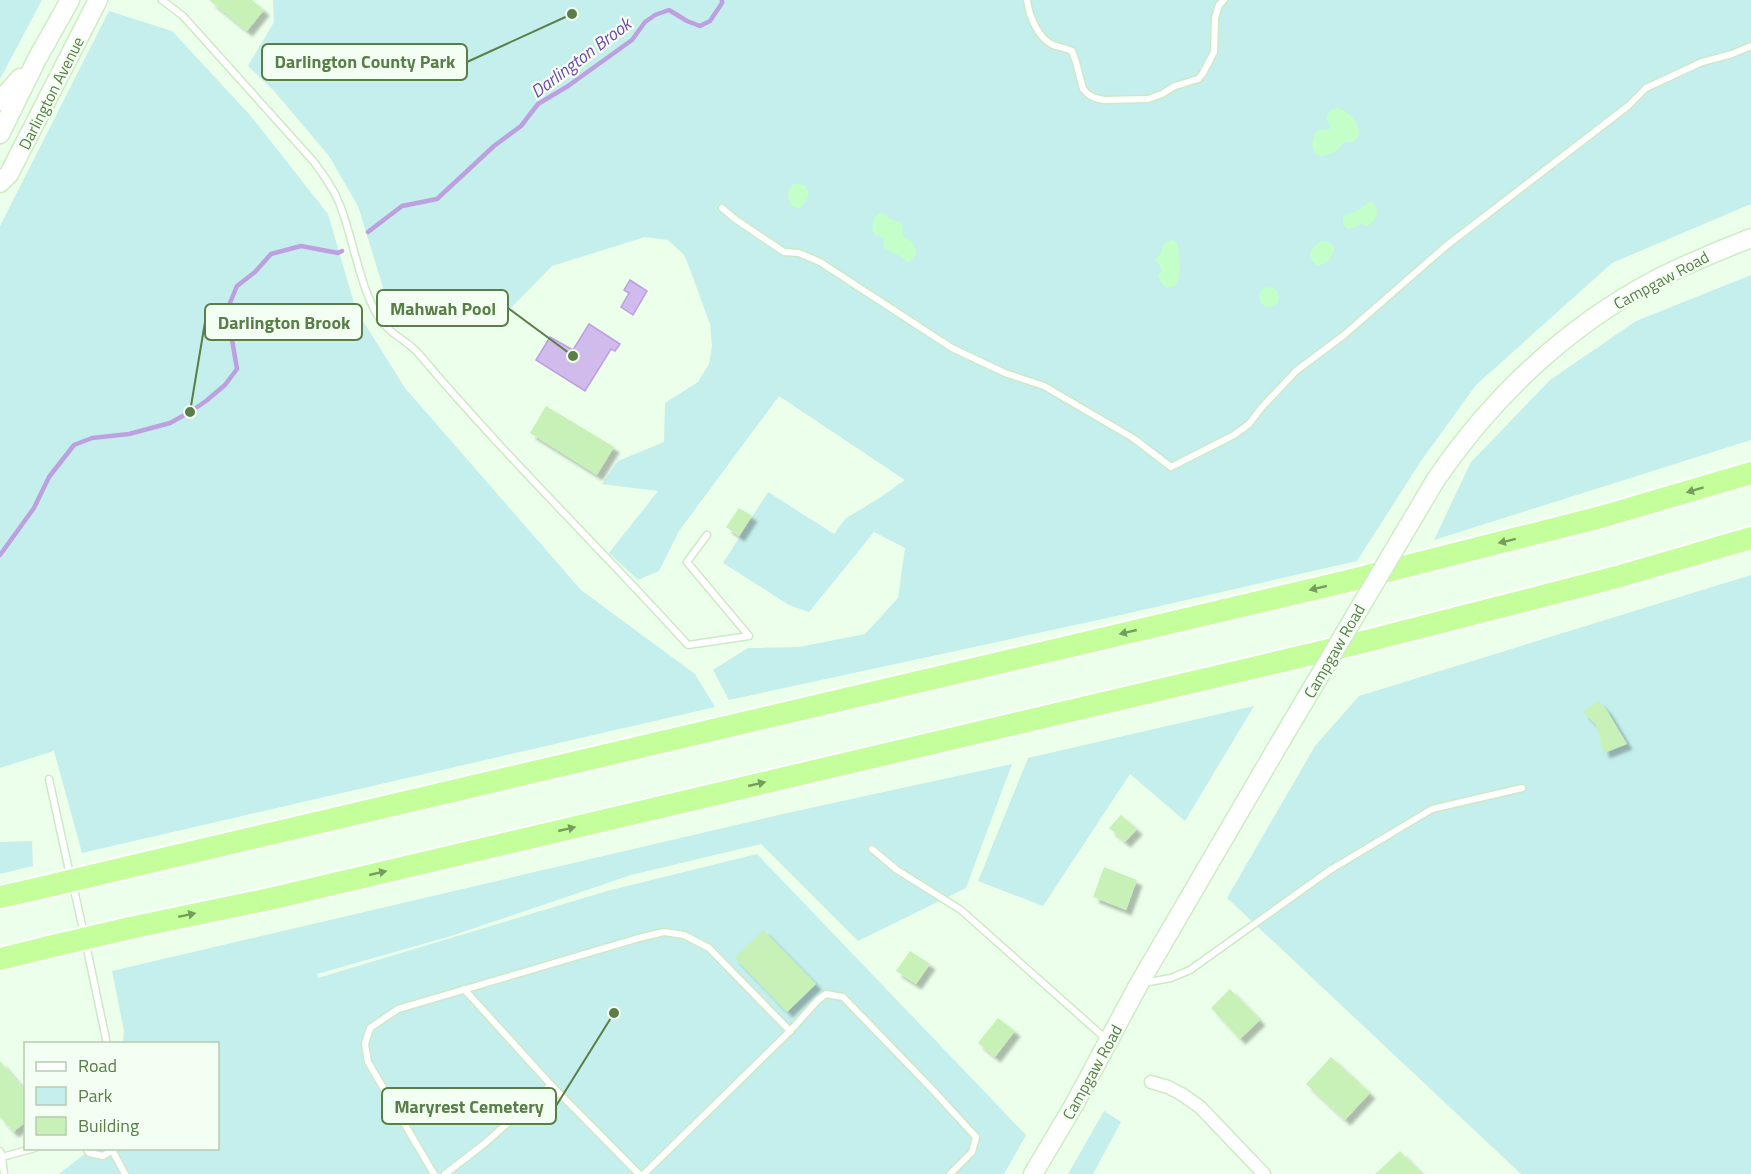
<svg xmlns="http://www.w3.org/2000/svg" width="1751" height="1174" font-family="'Titillium Web',sans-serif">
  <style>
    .green { fill: #c5efec }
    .sand { fill: #c4ffc9 }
    .water { fill: #d1bbec; stroke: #bda0df; stroke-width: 1.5 }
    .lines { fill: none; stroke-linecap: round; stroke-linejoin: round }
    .stream { stroke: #bda0df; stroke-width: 4.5 }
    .building { fill: #c7f1b7; filter: url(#shadow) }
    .lane-casing { stroke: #cde9c5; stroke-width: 9 }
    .street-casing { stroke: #cde9c5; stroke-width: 15 }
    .secondary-casing { stroke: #ccedc2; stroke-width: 21 }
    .highway-casing { stroke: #fff; stroke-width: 26 }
    .lane { stroke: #fff; stroke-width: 6 }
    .street { stroke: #fff; stroke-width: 12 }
    .secondary { stroke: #fff; stroke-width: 18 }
    .highway { stroke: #c5ff9b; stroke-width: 22 }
    .secondary-bridge-casing { stroke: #ccedc2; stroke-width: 21; stroke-linecap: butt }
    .highway-bridge-casing { stroke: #fff; stroke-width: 26; stroke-linecap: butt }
    .secondary-bridge { stroke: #fff; stroke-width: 18 }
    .highway-bridge { stroke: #c5ff9b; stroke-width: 22 }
    .oneway { fill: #759e5d }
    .labels { text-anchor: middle; stroke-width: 4.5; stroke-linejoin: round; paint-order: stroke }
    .street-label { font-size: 16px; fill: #5a7e48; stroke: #f4fff3 }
    .water-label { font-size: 18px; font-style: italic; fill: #7747ab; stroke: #f4fff3 }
    .leader { fill: none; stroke: #5a7e48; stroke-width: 2 }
    .callout-dot { fill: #5a7e48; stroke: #f4fff3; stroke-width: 2 }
    .callout { fill: #f4fff3; stroke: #5a7e48; stroke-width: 2 }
    .callout-label { font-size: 18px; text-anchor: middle; font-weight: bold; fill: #5a7e48 }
  </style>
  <defs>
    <filter id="shadow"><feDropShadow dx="5.5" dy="5.5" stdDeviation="1.5" flood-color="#0004"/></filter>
  </defs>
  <rect width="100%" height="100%" fill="#ebffea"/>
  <!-- green -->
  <g class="green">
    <polygon points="0,0 42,0 0,79"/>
    <polygon points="273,0 1751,0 1751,204 1612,263 1476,385 1421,461 1357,561 1103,619 729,700 713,670 748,648 799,647 865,634 898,598 905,548 874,532 809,612 789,605 723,563 768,492 834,534 846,518 878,499 905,480 779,396 679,531 659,571 638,580 609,553 658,491 602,484 618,461 664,442 665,403 698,382 709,364 712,346 710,324 685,256 668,240 645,237 552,266 505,314 412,326 389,307 358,206 329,156 274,91 248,66 274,22"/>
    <polygon points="109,11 172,31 250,115 328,214 356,310 405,388 581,590 695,674 715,707 82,853 54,751 0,768 0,226"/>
    <polygon points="1751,275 1751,440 1434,540 1471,462 1550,380 1636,321"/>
    <polygon points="1751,575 1751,1174 1521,1174 1227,898 1315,746 1359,696"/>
    <polygon points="1254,706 1185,821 1130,774 1043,906 978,881 1028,758"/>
    <polygon points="1012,764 966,888 858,941 761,844 631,875 451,936 317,974 318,978 607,891 757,854 1026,1135 1004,1174 59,1174 91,1149 218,1148 218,1044 123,1043 124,1031 112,971 783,814"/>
    <polygon points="32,841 33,866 0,874 0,842"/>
    <polygon points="1104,1111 1121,1122 1093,1174 1068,1174"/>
  </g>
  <!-- sand -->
  <g class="sand">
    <path d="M1338 108C1349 111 1360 123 1359 135L1353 142H1344L1337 151C1332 152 1326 156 1322 156 1308 155 1312 136 1318 130L1330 129 1331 127 1326 117 1332 109Z"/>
    <polygon points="797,183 805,186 809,192 805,203 799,209 790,205 788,193 791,186"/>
    <path d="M1370 201 1377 207C1377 216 1375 222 1367 226L1361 223 1354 228 1348 229 1343 225V217L1348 214 1356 212Z"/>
    <path d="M881 212 890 219 900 222 902 225 903 236C915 242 921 251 910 261L907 262 898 255 885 249 883 243 884 239 882 237 876 236 872 230 874 218Z"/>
    <path d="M1171 240C1175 241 1177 241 1178 246 1179 250 1178 257 1179 261 1179 273 1183 286 1167 288L1163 285 1158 277 1162 269 1155 259 1161 254 1163 245Z"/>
    <path d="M1321 241H1326L1333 245 1334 250C1332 259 1326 265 1317 265 1305 255 1310 249 1321 241Z"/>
    <circle cx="1269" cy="297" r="10"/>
  </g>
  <!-- water -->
  <g class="water">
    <polygon points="630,280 647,291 633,315 621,307 629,293 624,290"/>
    <polygon points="589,324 620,344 615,351 611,349 585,391 536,360 550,337 573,350"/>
  </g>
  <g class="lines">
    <!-- stream -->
    <g class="stream">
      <polyline points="368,232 402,206 437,199 494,146 521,126 538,104 568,86 632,40 645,22 655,15 669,10 687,21 700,26 710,21 722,3 722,0"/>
      <polyline points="0,555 34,508 49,477 74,445 92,438 129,434 170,423 190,412 206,401 225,385 237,369 227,310 237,286 255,272 271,254 301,246 338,253 342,251"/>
    </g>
  </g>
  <!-- building -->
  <g class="building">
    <polygon points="209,0 252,0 264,10 247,31"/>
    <polygon points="546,406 614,447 597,475 530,433"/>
    <polygon points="739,508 752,516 739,536 726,527"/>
    <polygon points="1598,701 1606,709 1627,744 1604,753 1596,725 1583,712"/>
    <polygon points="1121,815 1137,829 1125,842 1109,828"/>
    <polygon points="1104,867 1137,880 1126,910 1093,897"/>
    <polygon points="763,930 816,984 787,1012 735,958"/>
    <polygon points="910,951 930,964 916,984 896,971"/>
    <polygon points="1230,989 1260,1020 1240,1039 1211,1008"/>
    <polygon points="998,1018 1015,1031 995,1057 978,1043"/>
    <polygon points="1331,1057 1370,1093 1345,1120 1306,1084"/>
    <polygon points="0,1061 26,1092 26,1122 13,1132 0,1117"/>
    <polygon points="1400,1151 1422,1174 1375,1174"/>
  </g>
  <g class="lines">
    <defs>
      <g id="lane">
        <path d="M162 0 183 16 314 162C324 176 334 189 340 205 354 241 360 290 381 321 391 335 408 341 419 354 504 455 599 547 688 645L749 636 687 562 707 535"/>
        <path d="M1027 0C1029 16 1038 38 1053 45 1059 47 1065 48 1072 51L1076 62 1083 89 1089 95 1095 98 1104 100 1148 99 1162 94 1175 86 1198 79 1203 73 1214 52 1215 18 1219 5 1224 0"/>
        <polyline points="722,208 735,219 784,252 799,253 820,262 952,348 1005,373 1044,386 1133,438 1171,467 1234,435 1249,424 1262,407 1296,371 1344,335 1446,246 1628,106 1646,88 1702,62 1732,54 1751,46"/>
        <polyline points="49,779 70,875"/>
        <polyline points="872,849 897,870 961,910 1106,1039"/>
        <polyline points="73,885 84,934"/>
        <polyline points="86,944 107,1044"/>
        <polyline points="1143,983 1171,978 1190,970 1330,870 1432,809 1522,788"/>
        <polyline points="464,989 551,1085 639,1174"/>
        <polyline points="790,1031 818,1000 826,994 843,997 930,1087 976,1137 972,1152 950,1174"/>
        <polyline points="86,1148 89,1153 103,1156 116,1148"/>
        <polyline points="0,1151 2,1157 4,1174"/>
        <polyline points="113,1152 125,1174"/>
        <polyline points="2,1157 35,1148"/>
        <polyline points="434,1174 368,1062 365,1044 370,1028 398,1009 639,938 664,932 684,935 709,948 790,1031 644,1174"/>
        <polyline points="445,1174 484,1144 551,1085"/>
      </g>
      <polyline id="street" points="1151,1082 1168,1087 1183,1095 1200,1107 1264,1174"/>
      <g id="secondary">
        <polyline points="0,101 20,78"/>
        <polyline points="0,134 37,59 70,0"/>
        <polyline points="0,183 9,174 98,0"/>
        <path d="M1435 481C1491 398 1566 327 1655 280 1686 264 1718 251 1751 238"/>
        <polyline points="1033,1174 1074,1105 1139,984 1279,744"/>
      </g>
      <g id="highway">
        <polyline points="116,870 1344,582 1601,517 1751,473"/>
        <polyline points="0,897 36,889"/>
        <polyline points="130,928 274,898 1359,643 1617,577 1751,538"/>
        <polyline points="0,959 49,947"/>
      </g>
    </defs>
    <!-- lane casing -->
    <use href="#lane" class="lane-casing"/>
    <!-- street casing -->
    <use href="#street" class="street-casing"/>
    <!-- secondary casing -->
    <use href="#secondary" class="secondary-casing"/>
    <!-- highway casing -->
    <use href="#highway" class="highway-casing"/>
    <!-- lane -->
    <use href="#lane" class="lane"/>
    <!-- street -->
    <use href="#street" class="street"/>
    <!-- secondary -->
    <use href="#secondary" class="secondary"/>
    <!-- highway -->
    <use href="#highway" class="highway"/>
    <defs>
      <polyline id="secondary-bridge" points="1279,744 1435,481"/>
      <g id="highway-bridge">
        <polyline points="36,889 116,870"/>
        <polyline points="49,947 130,928"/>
      </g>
    </defs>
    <!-- secondary-bridge casing -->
    <use href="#secondary-bridge" class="secondary-bridge-casing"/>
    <!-- highway-bridge casing -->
    <use href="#highway-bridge" class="highway-bridge-casing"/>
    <!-- secondary-bridge -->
    <use href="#secondary-bridge" class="secondary-bridge"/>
    <!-- highway-bridge -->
    <use href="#highway-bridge" class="highway-bridge"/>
  </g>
  <!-- one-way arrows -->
  <defs><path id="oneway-solid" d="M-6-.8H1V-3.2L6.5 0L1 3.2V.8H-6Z" transform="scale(1.5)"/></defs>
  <g class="oneway">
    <use href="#oneway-solid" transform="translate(1695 490) rotate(163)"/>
    <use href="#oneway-solid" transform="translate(1507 541) rotate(166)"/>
    <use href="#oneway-solid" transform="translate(1318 588) rotate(167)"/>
    <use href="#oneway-solid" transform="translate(1128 632) rotate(167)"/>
    <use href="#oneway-solid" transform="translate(757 784) rotate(-13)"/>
    <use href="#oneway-solid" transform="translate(567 829) rotate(-13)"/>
    <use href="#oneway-solid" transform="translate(378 873) rotate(-13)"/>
    <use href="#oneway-solid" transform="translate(187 915) rotate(-12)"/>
  </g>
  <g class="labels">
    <!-- street labels -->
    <g class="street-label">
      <text transform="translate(51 93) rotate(-63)" y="6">Darlington Avenue</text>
      <text transform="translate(1661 280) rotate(-28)" y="6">Campgaw Road</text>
      <text transform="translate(1334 651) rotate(-60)" y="6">Campgaw Road</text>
      <text transform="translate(1092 1072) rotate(-61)" y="6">Campgaw Road</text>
    </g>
    <!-- water labels -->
    <g class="water-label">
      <text transform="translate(581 58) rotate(-37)" y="6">Darlington Brook</text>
    </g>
  </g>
  <!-- callouts -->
  <path class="leader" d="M572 14L467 62M573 356L508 308M190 412L205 322M614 1013L556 1106"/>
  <g class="callout-dot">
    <circle cx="572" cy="14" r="6"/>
    <circle cx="573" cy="356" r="6"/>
    <circle cx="190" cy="412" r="6"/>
    <circle cx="614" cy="1013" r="6"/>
  </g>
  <g class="callout">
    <rect x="262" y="44" width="205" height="36" rx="6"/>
    <rect x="377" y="290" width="131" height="36" rx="6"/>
    <rect x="205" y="304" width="157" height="36" rx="6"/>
    <rect x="382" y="1088" width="174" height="36" rx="6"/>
  </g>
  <g class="callout-label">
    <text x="365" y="68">Darlington County Park</text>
    <text x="443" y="315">Mahwah Pool</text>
    <text x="284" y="329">Darlington Brook</text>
    <text x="469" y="1113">Maryrest Cemetery</text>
  </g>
  <!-- legend -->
  <rect x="24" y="1042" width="195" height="108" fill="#f4fff3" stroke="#b6cbaf" stroke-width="1.5"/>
  <rect x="36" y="1062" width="30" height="9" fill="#ffffff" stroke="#b6cbaf" stroke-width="1.5"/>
  <text x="78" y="1072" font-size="18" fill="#5a7e48">Road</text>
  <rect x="36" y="1087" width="30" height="18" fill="#c5efec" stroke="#b6cbaf" stroke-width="1.5"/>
  <text x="78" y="1102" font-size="18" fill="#5a7e48">Park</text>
  <rect x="36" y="1117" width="30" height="18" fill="#c7f1b7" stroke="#b6cbaf" stroke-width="1.5"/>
  <text x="78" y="1132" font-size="18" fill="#5a7e48">Building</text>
</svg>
